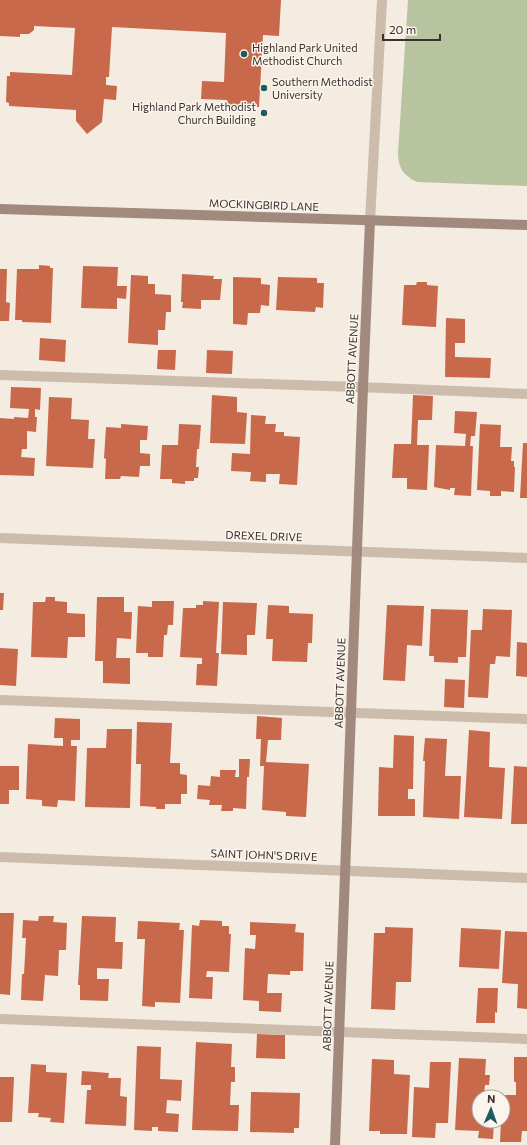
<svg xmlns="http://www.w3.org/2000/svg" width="527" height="1145" font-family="Commissioner,sans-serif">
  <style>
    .green { fill: #b8c4a0 }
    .building { fill: #c8694b }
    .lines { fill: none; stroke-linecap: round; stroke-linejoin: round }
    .lane { stroke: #cdbbac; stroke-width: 10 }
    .street { stroke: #cdbbac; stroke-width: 10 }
    .secondary { stroke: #a18a7d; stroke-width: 10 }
    .poi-dot { fill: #1f5a5e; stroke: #fbf5ee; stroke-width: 1.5 }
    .labels { text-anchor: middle; stroke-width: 3; stroke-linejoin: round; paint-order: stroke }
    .poi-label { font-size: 11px; fill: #3b302b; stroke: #fbf5ee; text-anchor: start }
    .street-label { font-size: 11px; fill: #3b302b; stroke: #fbf5ee }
  </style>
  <rect width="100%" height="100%" fill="#f4ebe1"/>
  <!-- green -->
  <path class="green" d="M408 0H527V186L417 182C404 176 398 168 398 153Z"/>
  <!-- building -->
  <g class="building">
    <polygon points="0,0 281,0 279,36 263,35 259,107 226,105 227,100 201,99 202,81 224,82 226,33 112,27 109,77 106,77 106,85 117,86 116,100 104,99 102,122 87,134 76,121 76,110 9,106 9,103 6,102 7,76 10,76 10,72 72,75 75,28 34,26 34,30 29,34 20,34 20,37 0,36"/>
    <polygon points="39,265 50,266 50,268 53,268 51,323 22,322 22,320 15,320 17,269 39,269"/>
    <polygon points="83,266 118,267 117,286 127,286 126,299 117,298 117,309 81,308"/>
    <polygon points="0,269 7,269 6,302 10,303 9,321 0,321"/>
    <polygon points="182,274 214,276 213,279 222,279 220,300 201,300 201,309 182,308 183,302 181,302"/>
    <polygon points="131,275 148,276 148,284 155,284 155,294 171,295 171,312 166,312 165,330 158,330 158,345 128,343"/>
    <polygon points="233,277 261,278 261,284 270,285 269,306 261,305 260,313 248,313 247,325 233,324"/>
    <polygon points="278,277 317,278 317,283 324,283 323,308 316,307 315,312 276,310"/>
    <polygon points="417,282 427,282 427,285 438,286 436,327 402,325 404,285 416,285"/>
    <polygon points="446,318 465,319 465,343 455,343 455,357 491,358 490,378 445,377"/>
    <polygon points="40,338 66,340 65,362 39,360"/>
    <polygon points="158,350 176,350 175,370 157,369"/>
    <polygon points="207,350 233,351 232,374 206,373"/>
    <polygon points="11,387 41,388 40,410 35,409 35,417 37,417 36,432 27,431 27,449 22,449 21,457 35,458 34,476 0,475 0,418 14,419 14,417 28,418 29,409 10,408"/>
    <polygon points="212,395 237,397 237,412 247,413 245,444 210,443"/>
    <polygon points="413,395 433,396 432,420 418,420 417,445 429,445 427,490 407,489 407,478 392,478 394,444 411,444"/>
    <polygon points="49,397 72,398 71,419 89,420 88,439 95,439 93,468 46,466"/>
    <polygon points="455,411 477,412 475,436 471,436 470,446 473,446 471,496 454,495 455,488 450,488 450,490 434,487 436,445 465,446 466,434 454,433"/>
    <polygon points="251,415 266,416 265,424 276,424 275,432 284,432 284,436 300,437 297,485 279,484 280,474 266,474 266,482 250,481 251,472 231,471 232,453 250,454"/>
    <polygon points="121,424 148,426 147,440 140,440 140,453 150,454 150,466 140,466 139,477 121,476 120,479 105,479 106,459 104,458 106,427 121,428"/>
    <polygon points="179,424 201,425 199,449 197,449 196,467 199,467 198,478 194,478 194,481 185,481 185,484 172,483 172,479 160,479 162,445 178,445"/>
    <polygon points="480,424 501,425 500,447 512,447 511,461 514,461 514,467 515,467 514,492 501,491 501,496 490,496 490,491 477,490"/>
    <polygon points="523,443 527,443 527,498 520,498"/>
    <polygon points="0,593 4,593 3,610 0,610"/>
    <polygon points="46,597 55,597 55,601 67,602 67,613 85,614 85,637 68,637 67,658 31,657 33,602 45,602"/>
    <polygon points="97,597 124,597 124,612 132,612 131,639 117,638 116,658 130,658 130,684 103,683 103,661 95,661"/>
    <polygon points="152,601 174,601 173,625 168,625 167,635 164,635 163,657 148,657 148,653 136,653 138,606 152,607"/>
    <polygon points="203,601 219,602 216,653 219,653 217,686 196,685 197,664 202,664 202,658 180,657 183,608 196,608 196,605 203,605"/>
    <polygon points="223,602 257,603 255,635 247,635 247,655 221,654"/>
    <polygon points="268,605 289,606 289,613 313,614 312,643 308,643 307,662 272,661 273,639 266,639"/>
    <polygon points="387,605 424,606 422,646 407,645 405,681 383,680"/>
    <polygon points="431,609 468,610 466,657 458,657 458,663 434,662 434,656 429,656"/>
    <polygon points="483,609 512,610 510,657 496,656 495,664 490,664 488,698 468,697 471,630 482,630"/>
    <polygon points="517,642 527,643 527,677 516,676"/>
    <polygon points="0,648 18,649 16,686 0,685"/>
    <polygon points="445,679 465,680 464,708 444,707"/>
    <polygon points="257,716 282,718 281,740 268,740 266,762 309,764 306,817 286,816 286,812 262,810 264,766 260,766 261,739 256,739"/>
    <polygon points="55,718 80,719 80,740 71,740 71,746 77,746 75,801 58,800 57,807 42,806 42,800 26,799 28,744 63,746 63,738 54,738"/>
    <polygon points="137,722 172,723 170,763 180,763 180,774 187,775 187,794 181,794 181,804 165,804 165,809 156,809 156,807 140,806 141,764 136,764"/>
    <polygon points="107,729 132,729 130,808 85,807 87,748 106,748"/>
    <polygon points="469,730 490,732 489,767 505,768 502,819 464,817"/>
    <polygon points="394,735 414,736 413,789 408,789 408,799 415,799 415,816 378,816 379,767 393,768"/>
    <polygon points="425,738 447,739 445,776 461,776 459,819 423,817 425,761 423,761"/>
    <polygon points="239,759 250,759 249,777 247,777 246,809 233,808 233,811 221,811 222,805 209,805 210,800 197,799 198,785 210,786 211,776 220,777 220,770 236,770 235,777 239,777"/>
    <polygon points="0,766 19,766 19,790 9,790 9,804 0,804"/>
    <polygon points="514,766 527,767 527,824 511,824"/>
    <polygon points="0,913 14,913 10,995 0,994"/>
    <polygon points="39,916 54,916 53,922 67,923 66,950 59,950 58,976 45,975 43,1001 21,1000 22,974 24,974 26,938 22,938 23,920 38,921"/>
    <polygon points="82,916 116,917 115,942 123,942 122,969 97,968 97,979 109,979 108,1001 80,1000 80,985 78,985"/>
    <polygon points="200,920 222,921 222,926 229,926 229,934 231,934 229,972 207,971 206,977 213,977 212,999 189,998 192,925 199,926"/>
    <polygon points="138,921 180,923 179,930 184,930 180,1003 155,1002 155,1007 142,1006 145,939 137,939"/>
    <polygon points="250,922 296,924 295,932 304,933 303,971 290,971 290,975 268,974 267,993 282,993 281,1012 259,1011 259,1001 243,1000 245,948 255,949 256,935 250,935"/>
    <polygon points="385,927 413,928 411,982 396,982 395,1010 371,1009 374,933 385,933"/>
    <polygon points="461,928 501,930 499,969 459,967"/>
    <polygon points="505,931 527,932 527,1009 517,1008 518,984 502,983"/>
    <polygon points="478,988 498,988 497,1013 495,1012 495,1023 476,1023"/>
    <polygon points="257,1034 285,1035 285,1059 256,1058"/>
    <polygon points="196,1042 232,1044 231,1067 235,1067 235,1082 231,1082 230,1105 239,1105 238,1131 192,1130"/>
    <polygon points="137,1046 161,1047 160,1079 182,1080 181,1101 167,1100 166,1113 179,1114 178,1132 158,1131 158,1127 152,1127 152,1131 134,1130"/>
    <polygon points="514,1057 527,1057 527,1131 522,1131 521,1142 500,1142 501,1121 503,1121 503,1097 501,1097 501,1095 516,1095 516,1082 514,1082"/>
    <polygon points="459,1058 486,1059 485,1075 490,1075 489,1085 485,1085 484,1095 495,1095 495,1097 479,1097 479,1121 494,1121 493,1139 478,1138 479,1131 455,1130"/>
    <polygon points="372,1059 394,1060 394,1074 410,1075 407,1134 380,1134 380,1131 369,1131"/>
    <polygon points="430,1062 451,1062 448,1123 436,1123 435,1138 412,1137 414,1087 429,1088"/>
    <polygon points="31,1064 46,1065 46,1072 67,1073 64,1123 50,1122 51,1118 38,1117 39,1113 28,1113"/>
    <polygon points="82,1071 109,1073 108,1078 121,1078 120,1096 127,1097 126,1126 85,1124 87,1090 91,1090 91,1085 81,1085"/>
    <polygon points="0,1077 14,1077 12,1122 0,1122"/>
    <polygon points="251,1092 300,1093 299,1128 294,1128 294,1133 250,1132"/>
  </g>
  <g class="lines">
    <!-- lane -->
    <g class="lane">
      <polyline points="0,375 385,388 527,394"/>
      <polyline points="0,700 527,719"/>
      <polyline points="0,1019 527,1039"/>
    </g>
    <!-- street -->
    <g class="street">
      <polyline points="370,221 382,0"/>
      <polyline points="0,538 527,558"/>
      <polyline points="0,857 527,878"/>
    </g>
    <!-- secondary -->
    <g class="secondary">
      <polyline points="0,209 527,225"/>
      <polyline points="335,1145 363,387 370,221"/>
    </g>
  </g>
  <!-- markers -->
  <g class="poi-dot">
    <circle cx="244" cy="54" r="4"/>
    <circle cx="264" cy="88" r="4"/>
    <circle cx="264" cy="113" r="4"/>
  </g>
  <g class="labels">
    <!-- poi labels -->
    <g class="poi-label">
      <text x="252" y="52">Highland Park United<tspan x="252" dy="13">Methodist Church</tspan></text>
      <text x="272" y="86">Southern Methodist<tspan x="272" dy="13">University</tspan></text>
      <text x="256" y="111" text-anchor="end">Highland Park Methodist<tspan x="256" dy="13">Church Building</tspan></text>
    </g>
    <!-- street labels -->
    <g class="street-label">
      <text transform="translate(264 205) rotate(2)" y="4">MOCKINGBIRD LANE</text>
      <text transform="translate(352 359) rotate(-87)" y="4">ABBOTT AVENUE</text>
      <text transform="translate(264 536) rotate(2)" y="4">DREXEL DRIVE</text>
      <text transform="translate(340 683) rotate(-88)" y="4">ABBOTT AVENUE</text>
      <text transform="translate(264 855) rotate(2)" y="4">SAINT JOHN'S DRIVE</text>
      <text transform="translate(328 1006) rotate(-88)" y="4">ABBOTT AVENUE</text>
    </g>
  </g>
  <!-- north arrow -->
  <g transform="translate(491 1109) rotate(2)"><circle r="19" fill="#fbf5ee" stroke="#aea6a0"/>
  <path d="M0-3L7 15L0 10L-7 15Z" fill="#1f5a5e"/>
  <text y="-6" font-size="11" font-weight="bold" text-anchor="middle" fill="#3b302b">N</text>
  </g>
  <!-- scale -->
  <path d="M383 34v6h57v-6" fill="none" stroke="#3b302b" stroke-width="2"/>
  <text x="389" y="34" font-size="12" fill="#3b302b" stroke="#fbf5ee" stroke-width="3" paint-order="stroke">20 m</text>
</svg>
